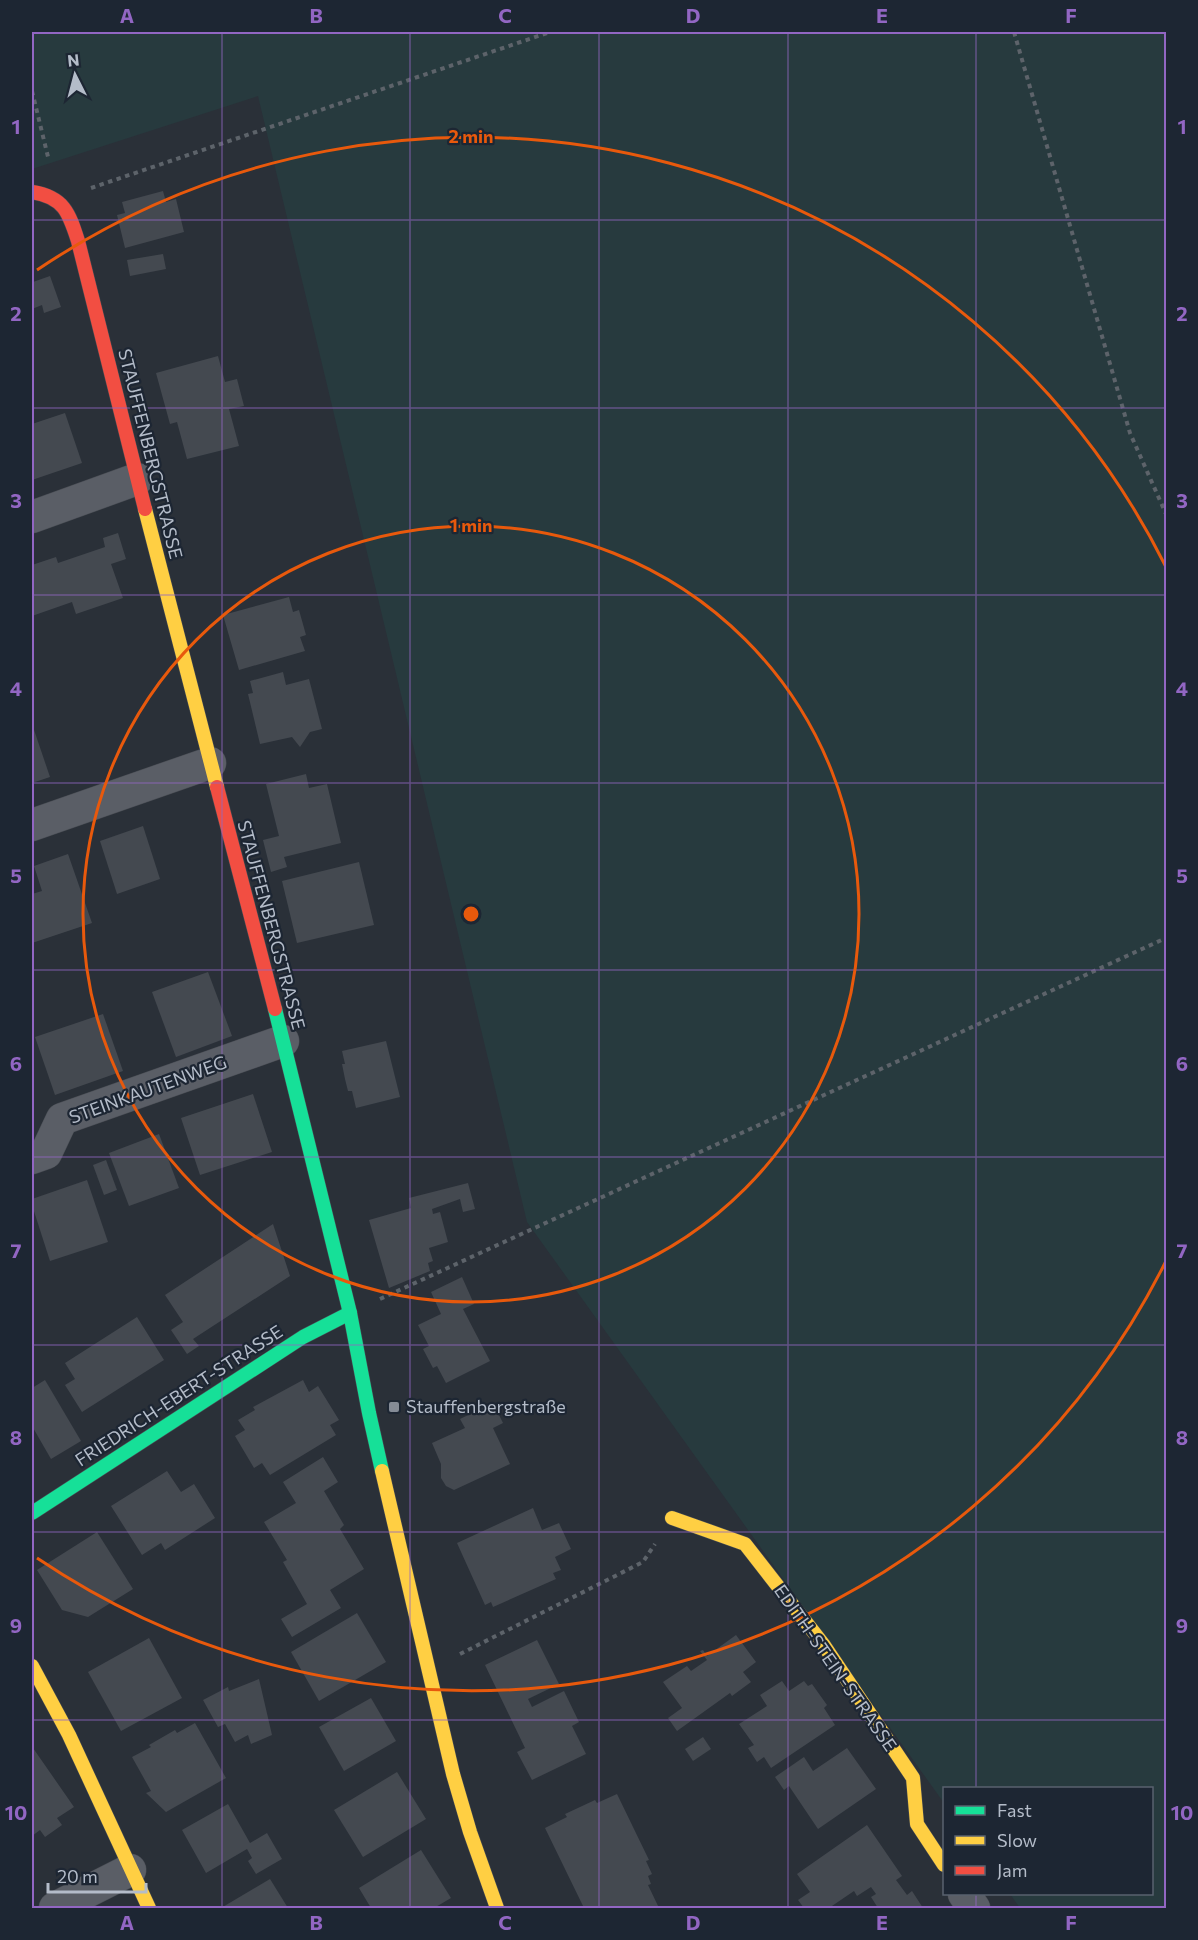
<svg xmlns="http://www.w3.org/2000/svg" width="1198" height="1940" font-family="Commissioner,sans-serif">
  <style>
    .green { fill: #273a3e }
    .building { fill: #444950 }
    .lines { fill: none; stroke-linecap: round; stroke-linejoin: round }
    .street-casing { stroke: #484c53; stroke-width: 33 }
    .fast-casing { stroke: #484c53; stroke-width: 15 }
    .slow-casing { stroke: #484c53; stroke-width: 15 }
    .jam-casing { stroke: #484c53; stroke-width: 15 }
    .path { stroke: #5d636a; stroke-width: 4; stroke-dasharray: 4.5 4.5; stroke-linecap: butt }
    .street { stroke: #5a5e66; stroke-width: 32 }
    .fast { stroke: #16e098; stroke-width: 14 }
    .slow { stroke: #ffcf43; stroke-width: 14 }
    .jam { stroke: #f24e42; stroke-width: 14 }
    .grid { fill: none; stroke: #9266c3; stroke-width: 1.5; stroke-opacity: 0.55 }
    .ring { fill: none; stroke: #e8590c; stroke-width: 3 }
    .poi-dot { fill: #848b96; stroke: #1d2633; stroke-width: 2 }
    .labels { text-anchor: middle; stroke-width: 4.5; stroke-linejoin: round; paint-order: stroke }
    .street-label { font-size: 18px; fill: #b4bcc9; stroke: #1d2633 }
    .poi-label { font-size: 18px; fill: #b4bcc9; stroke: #1d2633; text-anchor: start }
    .centre { fill: #e8590c; stroke: #1d2633; stroke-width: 3 }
    .ring-label { font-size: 18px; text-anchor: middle; font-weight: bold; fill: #e8590c; stroke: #1d2633; stroke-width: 4.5; stroke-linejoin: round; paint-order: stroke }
    .neatline { fill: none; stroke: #9266c3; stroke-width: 2 }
    .grid-label { font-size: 20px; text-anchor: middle; font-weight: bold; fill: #9266c3 }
  </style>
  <rect width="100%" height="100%" fill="#2a3038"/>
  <!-- green -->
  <polygon class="green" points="32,32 1166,32 1166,1908 1020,1908 1010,1894 1152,1894 1152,1788 944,1788 944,1803 527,1222 258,96 32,169"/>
  <!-- building -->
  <g class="building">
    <polygon points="163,191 166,202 176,199 184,232 125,248 117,215 125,213 122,202"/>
    <polygon points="163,254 166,269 130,276 127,260"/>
    <polygon points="50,276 61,307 44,313 42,305 32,309 32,278 33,282"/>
    <polygon points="218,356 225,382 237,379 244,406 229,409 239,446 187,459 177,422 170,424 156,373"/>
    <polygon points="65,413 82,463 32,480 32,424"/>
    <polygon points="118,533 126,559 111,564 123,598 76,614 72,602 32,616 32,565 56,557 58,563 105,547 103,538"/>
    <polygon points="289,597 293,612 299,610 306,635 300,637 305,651 239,670 223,615"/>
    <polygon points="283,672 286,685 309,679 322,729 310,732 300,747 292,737 260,744 248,694 253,693 250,681"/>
    <polygon points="32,724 50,777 32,783"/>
    <polygon points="306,774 309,788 327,784 341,843 284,857 287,867 271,872 263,840 279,836 266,784"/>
    <polygon points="143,826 160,879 117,894 100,841"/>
    <polygon points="68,854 92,923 32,943 32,894 42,891 34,866"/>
    <polygon points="359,862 374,925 297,943 282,881"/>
    <polygon points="208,972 232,1036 176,1057 152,992"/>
    <polygon points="103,1014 123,1071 55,1095 35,1037"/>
    <polygon points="386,1041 400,1097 356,1108 352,1091 348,1091 345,1079 342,1064 345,1064 342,1051"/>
    <polygon points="253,1094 272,1152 200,1175 181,1118"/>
    <polygon points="159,1134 179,1188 129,1206 109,1153"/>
    <polygon points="106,1160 117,1190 104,1195 93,1165"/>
    <polygon points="87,1180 108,1242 50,1261 32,1205 32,1199"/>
    <polygon points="468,1183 475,1209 463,1212 460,1199 432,1209 433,1214 440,1212 448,1242 429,1248 433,1261 428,1263 430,1271 389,1288 369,1220 411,1208 409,1198"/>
    <polygon points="273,1224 290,1276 193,1339 199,1346 187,1354 171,1330 183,1322 165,1295"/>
    <polygon points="462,1277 474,1304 463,1309 490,1361 446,1383 437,1366 433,1368 423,1349 429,1346 418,1325 441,1314 431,1292"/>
    <polygon points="137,1317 164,1360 82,1412 65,1385 75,1379 65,1363"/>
    <polygon points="45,1380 81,1441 51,1459 32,1426 32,1388"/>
    <polygon points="303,1380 309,1392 318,1386 339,1420 330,1425 336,1435 270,1475 262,1463 254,1468 235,1436 245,1430 238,1420 255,1410 253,1407"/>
    <polygon points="493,1403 503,1423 493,1428 510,1464 454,1490 446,1486 441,1478 441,1464 432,1443 465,1428 460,1419"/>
    <polygon points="323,1457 338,1482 324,1491 344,1525 340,1529 364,1569 330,1590 341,1608 292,1637 281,1619 307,1604 283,1562 287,1560 264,1522 296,1503 283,1482"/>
    <polygon points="167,1471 181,1492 194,1484 215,1518 165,1550 161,1543 142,1555 111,1506"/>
    <polygon points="533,1508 542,1530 559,1523 571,1549 555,1557 561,1570 553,1573 556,1579 493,1607 491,1602 485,1605 457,1543"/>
    <polygon points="97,1532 133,1589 88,1617 62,1610 37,1570"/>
    <polygon points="357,1613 386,1662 319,1701 291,1652"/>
    <polygon points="736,1635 756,1662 743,1672 751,1682 732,1696 730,1693 677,1731 668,1718 682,1708 663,1682 687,1666 691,1671 707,1660 700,1651 703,1650 707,1656"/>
    <polygon points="149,1638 182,1698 121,1731 88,1672"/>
    <polygon points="537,1640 559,1684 528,1699 532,1707 564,1691 579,1722 572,1726 586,1754 532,1780 517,1752 525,1748 485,1665"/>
    <polygon points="259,1679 272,1735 251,1744 248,1735 235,1742 225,1724 218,1727 203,1700 228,1687 229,1691"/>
    <polygon points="782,1681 789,1691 804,1681 808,1686 812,1684 827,1705 824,1708 835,1725 771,1768 764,1757 757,1762 748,1748 754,1745 739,1724 767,1706 760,1695"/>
    <polygon points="371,1698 396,1741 344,1771 319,1727"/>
    <polygon points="195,1723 226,1778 166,1812 146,1793 151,1791 132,1757 151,1747 149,1745 175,1730 177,1733"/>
    <polygon points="703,1737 711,1749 693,1761 685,1749"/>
    <polygon points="33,1748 74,1807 57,1818 62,1825 45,1837 40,1830 32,1836 32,1749"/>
    <polygon points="847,1748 876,1789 818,1829 789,1786 784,1790 775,1777 804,1757 813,1771"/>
    <polygon points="397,1772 426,1819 363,1857 334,1810"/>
    <polygon points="617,1794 649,1860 646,1861 652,1874 648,1876 651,1884 648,1885 659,1908 584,1908 545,1828 567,1817 565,1814 595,1800 597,1803"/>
    <polygon points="228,1804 250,1843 267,1833 282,1859 256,1874 248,1861 252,1858 247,1849 206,1873 182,1830"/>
    <polygon points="867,1825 902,1876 896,1880 907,1895 912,1891 923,1908 878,1908 871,1897 876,1894 871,1887 857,1896 854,1891 829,1908 822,1908 820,1906 817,1908 804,1908 798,1900 810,1892 797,1874"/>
    <polygon points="421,1850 451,1898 434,1908 371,1908 359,1888"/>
    <polygon points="270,1879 288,1908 221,1908"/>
  </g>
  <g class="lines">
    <defs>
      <g id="street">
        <polyline points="32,517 137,479"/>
        <polyline points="32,825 210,763"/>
        <polyline points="32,1158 46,1153 62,1119 283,1041"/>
        <polyline points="964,1894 974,1908"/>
        <polyline points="55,1908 130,1870"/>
      </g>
      <g id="fast">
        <polyline points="275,1009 350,1313 369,1413 382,1471"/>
        <polyline points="32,1513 303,1337 350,1313"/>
      </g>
      <g id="slow">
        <polyline points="145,509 217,787"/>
        <polyline points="382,1471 453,1774 470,1832 497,1908"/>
        <polyline points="672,1518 745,1544 823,1644 913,1778 917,1824 944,1865"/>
        <polyline points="32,1666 69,1735 149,1908"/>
      </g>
      <g id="jam">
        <path d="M32 192C64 197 69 213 78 241L145 509"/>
        <polyline points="217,787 275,1009"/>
      </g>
    </defs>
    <!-- street casing -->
    <use href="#street" class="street-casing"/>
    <!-- fast casing -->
    <use href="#fast" class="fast-casing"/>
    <!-- slow casing -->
    <use href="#slow" class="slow-casing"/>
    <!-- jam casing -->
    <use href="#jam" class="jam-casing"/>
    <!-- path -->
    <g class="path">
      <polyline points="1014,32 1130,433 1166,514"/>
      <polyline points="32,91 49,161"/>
      <polyline points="91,188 550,32"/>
      <polyline points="380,1299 1166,938"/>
      <polyline points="460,1654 643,1562 655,1544"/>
    </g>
    <!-- street -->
    <use href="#street" class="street"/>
    <!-- fast -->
    <use href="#fast" class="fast"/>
    <!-- slow -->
    <use href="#slow" class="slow"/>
    <!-- jam -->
    <use href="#jam" class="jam"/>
  </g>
  <!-- grid -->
  <path class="grid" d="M222 32V1908M410 32V1908M599 32V1908M788 32V1908M976 32V1788M32 220H1166M32 408H1166M32 595H1166M32 783H1166M32 970H1166M32 1157H1166M32 1345H1166M32 1532H1166M32 1720H1166M976 1894V1908"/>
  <!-- distance rings -->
  <g class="ring">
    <circle cx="471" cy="914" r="388"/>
    <path d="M1166 1261A777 777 0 0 1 37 1558M37 270A777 777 0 0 1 1166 567"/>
  </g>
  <!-- markers -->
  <rect class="poi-dot" x="388" y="1401" width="12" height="12" rx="3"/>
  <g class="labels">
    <!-- street labels -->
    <g class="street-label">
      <text transform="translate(150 454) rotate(76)" y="6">STAUFFENBERGSTRASSE</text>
      <text transform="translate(271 925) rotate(75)" y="6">STAUFFENBERGSTRASSE</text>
      <text transform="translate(148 1090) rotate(-20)" y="6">STEINKAUTENWEG</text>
      <text transform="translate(179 1396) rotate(-33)" y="6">FRIEDRICH-EBERT-STRASSE</text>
      <text transform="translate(835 1668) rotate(55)" y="6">EDITH-STEIN-STRASSE</text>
    </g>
    <!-- poi labels -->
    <g class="poi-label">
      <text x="406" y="1413">Stauffenbergstraße</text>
    </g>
  </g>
  <circle cx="471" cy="914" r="9" class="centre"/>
  <g class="ring-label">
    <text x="471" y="143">2 min</text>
    <text x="471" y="532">1 min</text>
  </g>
  <!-- border -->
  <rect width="1198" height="1940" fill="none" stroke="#1d2633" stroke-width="66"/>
  <!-- legend -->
  <rect x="943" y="1787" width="210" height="108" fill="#1d2633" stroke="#59626f" stroke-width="1.5"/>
  <rect x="955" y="1806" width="30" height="9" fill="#16e098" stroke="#59626f" stroke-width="1.5"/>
  <text x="997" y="1817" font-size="18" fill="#b4bcc9">Fast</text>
  <rect x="955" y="1836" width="30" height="9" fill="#ffcf43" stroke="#59626f" stroke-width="1.5"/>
  <text x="997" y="1847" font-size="18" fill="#b4bcc9">Slow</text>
  <rect x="955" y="1866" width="30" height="9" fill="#f24e42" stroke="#59626f" stroke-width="1.5"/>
  <text x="997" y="1877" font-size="18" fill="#b4bcc9">Jam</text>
  <!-- north arrow -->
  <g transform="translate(75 75) rotate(354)" stroke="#1d2633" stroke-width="4.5" paint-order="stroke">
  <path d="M0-4.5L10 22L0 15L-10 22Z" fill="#b4bcc9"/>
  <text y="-9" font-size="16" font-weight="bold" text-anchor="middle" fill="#b4bcc9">N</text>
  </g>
  <!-- scale -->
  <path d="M48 1883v9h98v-9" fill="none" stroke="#b4bcc9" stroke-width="3"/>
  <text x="57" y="1883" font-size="18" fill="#b4bcc9" stroke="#1d2633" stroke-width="4.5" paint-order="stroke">20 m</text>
  <rect x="33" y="33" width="1132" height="1874" class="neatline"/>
  <g class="grid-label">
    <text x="127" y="23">A</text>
    <text x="316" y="23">B</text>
    <text x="505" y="23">C</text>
    <text x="693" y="23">D</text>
    <text x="882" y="23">E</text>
    <text x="1071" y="23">F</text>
    <text x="16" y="134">1</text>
    <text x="1182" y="134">1</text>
    <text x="16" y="321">2</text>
    <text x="1182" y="321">2</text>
    <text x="16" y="508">3</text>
    <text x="1182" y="508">3</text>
    <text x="16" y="696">4</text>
    <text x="1182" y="696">4</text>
    <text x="16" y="883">5</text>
    <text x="1182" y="883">5</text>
    <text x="16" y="1071">6</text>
    <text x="1182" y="1071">6</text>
    <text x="16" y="1258">7</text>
    <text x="1182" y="1258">7</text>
    <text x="16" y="1445">8</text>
    <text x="1182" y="1445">8</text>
    <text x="16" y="1633">9</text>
    <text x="1182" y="1633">9</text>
    <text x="16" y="1820">10</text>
    <text x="1182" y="1820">10</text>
    <text x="127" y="1930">A</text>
    <text x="316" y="1930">B</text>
    <text x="505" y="1930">C</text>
    <text x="693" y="1930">D</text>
    <text x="882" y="1930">E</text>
    <text x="1071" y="1930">F</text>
  </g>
</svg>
